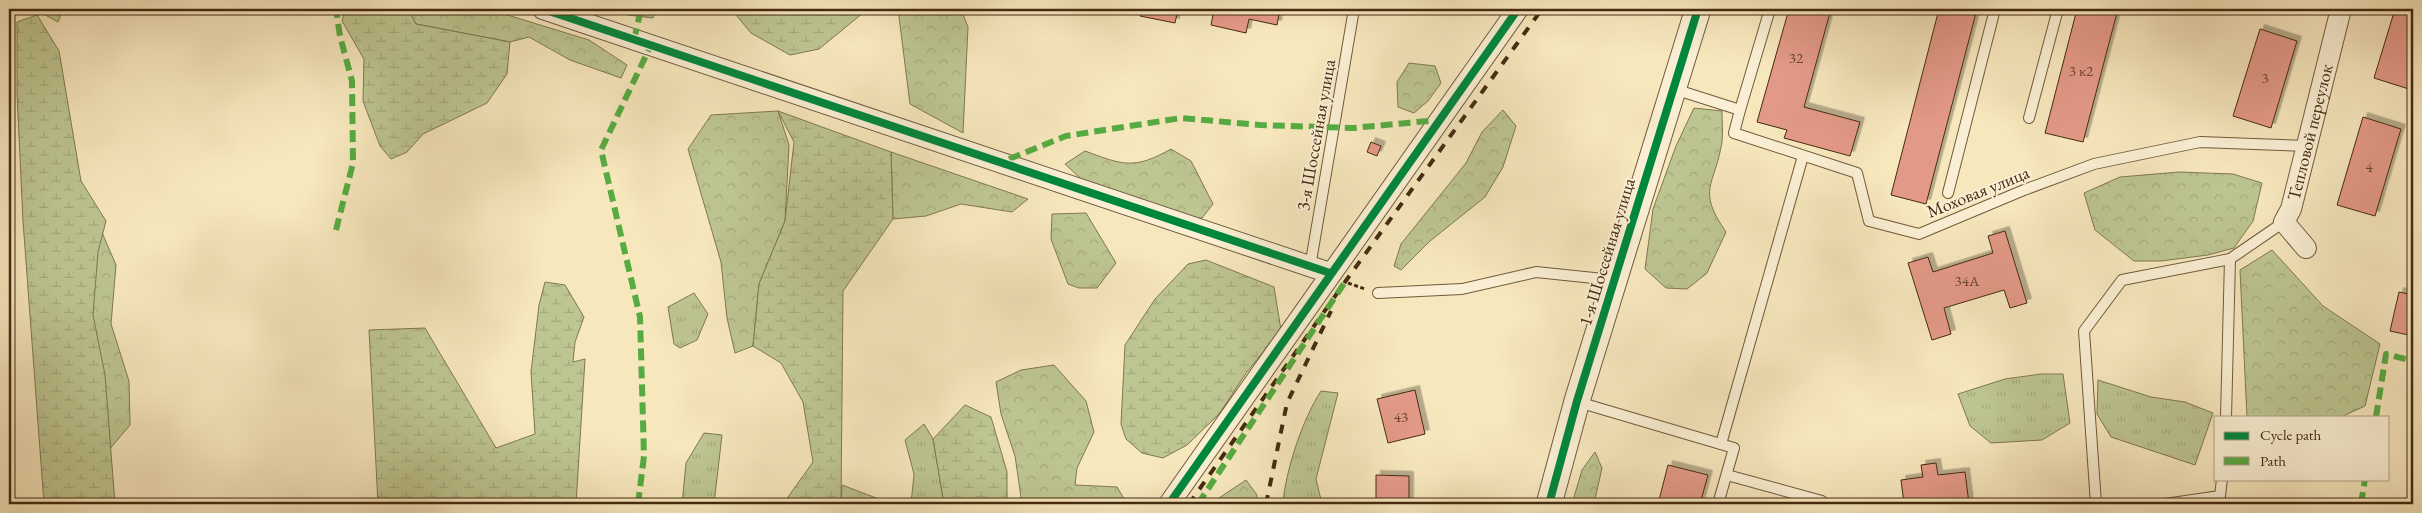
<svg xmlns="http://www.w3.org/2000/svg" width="2422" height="513" font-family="'EB Garamond',serif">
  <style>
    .grass { fill: url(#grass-tufts); stroke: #807850 }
    .forest { fill: url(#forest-crowns); stroke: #807850 }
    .wetland { fill: url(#wetland-marsh); stroke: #807850 }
    .building { fill: #e39987; stroke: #442b10; filter: url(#shadow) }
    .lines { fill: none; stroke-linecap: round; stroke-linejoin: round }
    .service-casing { stroke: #715a3b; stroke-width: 12 }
    .minor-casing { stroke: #715a3b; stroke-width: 22 }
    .tertiary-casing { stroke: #715a3b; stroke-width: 27 }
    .path { stroke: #442b10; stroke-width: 3; stroke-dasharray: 4 2.5; stroke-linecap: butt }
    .service { stroke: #faefd4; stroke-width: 10 }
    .minor { stroke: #faefd4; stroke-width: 20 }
    .tertiary { stroke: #faefd4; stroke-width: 25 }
    .rail { stroke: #442b10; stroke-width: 4; stroke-dasharray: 9 9; stroke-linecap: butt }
    .quiet { stroke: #56ab42; stroke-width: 6; stroke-dasharray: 12 6; stroke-linecap: butt }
    .cycleway-casing { stroke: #faefd4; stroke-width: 11 }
    .cycleway { stroke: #00873e; stroke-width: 8 }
    .labels { text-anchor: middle; stroke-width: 4; stroke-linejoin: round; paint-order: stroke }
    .number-label { font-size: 15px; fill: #6c462e }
    .street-label { font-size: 18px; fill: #442b10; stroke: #faefd4 }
  </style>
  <defs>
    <pattern id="grass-tufts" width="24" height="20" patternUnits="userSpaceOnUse" patternTransform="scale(1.25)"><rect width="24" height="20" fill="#bdc590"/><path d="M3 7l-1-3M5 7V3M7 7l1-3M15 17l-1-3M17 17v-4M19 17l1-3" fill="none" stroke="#a4a97b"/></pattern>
    <pattern id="forest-crowns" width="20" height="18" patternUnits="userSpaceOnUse" patternTransform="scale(1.25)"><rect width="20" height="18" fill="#bdc590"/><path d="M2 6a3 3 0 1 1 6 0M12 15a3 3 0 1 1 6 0" fill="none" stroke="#a4a97b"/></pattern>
    <pattern id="wetland-marsh" width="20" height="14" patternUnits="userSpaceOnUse" patternTransform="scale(1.25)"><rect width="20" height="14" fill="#bdc590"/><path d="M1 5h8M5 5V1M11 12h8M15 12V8" fill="none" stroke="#a4a97b"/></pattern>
    <filter id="shadow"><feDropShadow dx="4.5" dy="-4.5" stdDeviation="0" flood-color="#0004"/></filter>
  </defs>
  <rect width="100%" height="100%" fill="#f7e7bd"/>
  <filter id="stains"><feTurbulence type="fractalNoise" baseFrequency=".004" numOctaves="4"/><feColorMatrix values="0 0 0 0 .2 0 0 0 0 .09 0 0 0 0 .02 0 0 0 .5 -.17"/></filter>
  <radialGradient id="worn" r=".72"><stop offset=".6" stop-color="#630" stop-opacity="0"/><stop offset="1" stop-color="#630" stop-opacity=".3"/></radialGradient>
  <!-- grass -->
  <g class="grass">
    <polygon points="694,293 708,314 697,340 680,348 674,344 668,307"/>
    <polygon points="2041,374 2063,374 2070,423 2042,440 1991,443 1970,426 1958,394 2005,379"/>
    <polygon points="2098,380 2151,397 2185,402 2213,413 2195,465 2111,437 2097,414"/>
    <path d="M1321 391 1338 393 1316 479 1322 504H1283C1285 472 1303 418 1321 391Z"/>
    <polygon points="924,424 933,439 944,504 911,504 914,474 905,440"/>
    <polygon points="704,433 722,435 714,504 682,504 686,463"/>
    <polygon points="842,485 892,504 841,504"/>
  </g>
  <!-- forest -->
  <g class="forest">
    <polygon points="15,9 63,9 58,22 38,11 16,12"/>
    <polygon points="408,9 488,9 589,40 627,65 621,78 570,60 529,37 510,42 416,24"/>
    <polygon points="611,9 656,9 653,18 628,15"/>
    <polygon points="898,9 961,9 968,27 963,133 910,104"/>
    <polygon points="1409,63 1435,66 1441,83 1428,101 1414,113 1398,107 1397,82"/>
    <path d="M1694 108 1722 111C1722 121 1723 132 1722 142 1715 186 1696 189 1726 232L1707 273 1687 289 1666 288 1645 269 1653 209 1676 146Z"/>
    <polygon points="1503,110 1516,126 1503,167 1485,197 1430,241 1401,270 1394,266 1401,244 1466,163 1482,132"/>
    <polygon points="778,111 789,145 785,221 759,284 753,346 735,353 727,318 721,262 688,149 711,115"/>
    <path d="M1171 149 1191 161 1213 204 1202 218 1180 217 1082 180 1065 164 1085 151C1123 165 1134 170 1171 149Z"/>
    <polygon points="891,152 1028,199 1012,212 961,204 926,216 893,219"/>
    <polygon points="2179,172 2233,174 2262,183 2253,221 2234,248 2208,255 2161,261 2134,261 2095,230 2084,193 2120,177"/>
    <polygon points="46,199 97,221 116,265 111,324 129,381 130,425 108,451"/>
    <polygon points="1086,213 1116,263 1097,288 1079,288 1068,284 1051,239 1052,214"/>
    <polygon points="2272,250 2323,306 2380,344 2365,406 2341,417 2247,417 2240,270"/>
    <polygon points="1054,365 1086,401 1094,432 1077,468 1075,485 1117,487 1126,502 1123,504 1022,504 1015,456 1001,414 996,382 1021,370"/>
    <polygon points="1595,452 1602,468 1594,504 1572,504 1582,470"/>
    <polygon points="1246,480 1257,495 1256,504 1215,504 1219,498"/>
  </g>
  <!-- wetland -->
  <g class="wetland">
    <polygon points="345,9 408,9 416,24 510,42 507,74 487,103 423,134 407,152 391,159 380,146 363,101 364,59 342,21"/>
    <polygon points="731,9 862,9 863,13 819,49 790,55 751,33"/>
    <polygon points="37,15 59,51 81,181 106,221 98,252 93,315 105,375 115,504 44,504 23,221 17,94 17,22"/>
    <polygon points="778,111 891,152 893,219 843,291 841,504 783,504 813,462 803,402 781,363 753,346 759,284 785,221 794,142"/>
    <polygon points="1206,260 1274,287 1281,330 1246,373 1219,414 1187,445 1163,458 1142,453 1126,439 1121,424 1125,345 1155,299 1188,264"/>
    <polygon points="545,282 565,285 584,317 575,342 573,362 585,359 576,504 378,504 369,330 425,328 496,448 535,434 531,372 539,305"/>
    <polygon points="965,405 991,417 1007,472 1007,504 944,504 933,439"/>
  </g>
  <!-- building -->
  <g class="building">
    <polygon points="1142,9 1178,9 1175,23 1140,16"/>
    <polygon points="1214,9 1280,9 1277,25 1249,19 1246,33 1211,25"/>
    <polygon points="1789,9 1831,9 1804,107 1860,122 1850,156 1784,138 1787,130 1757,122"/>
    <polygon points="1939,9 1977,9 1926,204 1891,195"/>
    <polygon points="2077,9 2118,9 2083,142 2045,133"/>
    <polygon points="2395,9 2413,9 2412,90 2374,78"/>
    <polygon points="2260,29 2297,41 2271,128 2233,116"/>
    <polygon points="2363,117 2401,129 2375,216 2337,205"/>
    <polygon points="1371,142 1381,146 1377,156 1367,152"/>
    <polygon points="2005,231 2027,303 2010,308 2004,290 1944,308 1951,334 1932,340 1908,263 1928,257 1933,272 1993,253 1988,236"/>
    <polygon points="2399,292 2413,295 2413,336 2390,331"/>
    <polygon points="1415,390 1425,434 1388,443 1377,399"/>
    <polygon points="1936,463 1938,475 1965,472 1969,504 1945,504 1945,501 1904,504 1901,480 1923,477 1921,465"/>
    <polygon points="1668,465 1708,475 1700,504 1658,504"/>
    <polygon points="1376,475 1409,476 1409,504 1376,504"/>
  </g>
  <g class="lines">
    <defs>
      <g id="service">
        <polyline points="1674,89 1740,110 1734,133 1857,173 1869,221 1919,234 2024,190 2094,164 2200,142 2308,146"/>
        <polyline points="1740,110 1770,9"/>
        <polyline points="2029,118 2058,9"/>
        <polyline points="1948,193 1995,9"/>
        <polyline points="1310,267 1354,9"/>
        <polyline points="1378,293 1462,289 1536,272 1613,280"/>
        <polyline points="1578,402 1734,448 1718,504"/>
        <polyline points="2226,417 2230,259 2284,222"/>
        <polyline points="1721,444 1803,156"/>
        <polyline points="1727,475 1822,501 1824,504"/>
        <polyline points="2096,504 2084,331 2122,280 2230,259"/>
        <polyline points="2165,504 2220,496 2222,479"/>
      </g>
      <g id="minor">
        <polyline points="543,9 1330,273"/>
        <path id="s1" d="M2306 248 2284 222 2291 209 2341 9"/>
        <polyline points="1169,504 1518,9"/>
      </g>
      <polyline id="tertiary" points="1549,504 1577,401 1698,9"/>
    </defs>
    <!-- service casing -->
    <use href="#service" class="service-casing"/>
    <!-- minor casing -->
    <use href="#minor" class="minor-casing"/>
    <!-- tertiary casing -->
    <use href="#tertiary" class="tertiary-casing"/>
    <!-- path -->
    <polyline class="path" points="1348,283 1365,289"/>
    <!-- service -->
    <use href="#service" class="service"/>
    <!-- minor -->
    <use href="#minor" class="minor"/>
    <!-- tertiary -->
    <use href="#tertiary" class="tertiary"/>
    <!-- rail -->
    <g class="rail">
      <polyline points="1189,504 1345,282 1542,9"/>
      <polyline points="1266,504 1287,403 1331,311"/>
    </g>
    <!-- quiet -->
    <g class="quiet">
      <polyline points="634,40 641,9"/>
      <polyline points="1009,159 1066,136 1181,118 1260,125 1353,128 1439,120"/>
      <polyline points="336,230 353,163 352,81 340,36 336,9"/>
      <polyline points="2376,417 2386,354 2413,361"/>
      <polyline points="638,504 644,456 640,317 601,150 651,45"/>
      <polyline points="1198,504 1345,282"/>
      <polyline points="2361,504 2365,479"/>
    </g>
    <defs>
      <g id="cycleway">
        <polyline points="543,9 1330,273"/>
        <polyline points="1169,504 1518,9"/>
        <polyline points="1549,504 1577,401 1698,9"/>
      </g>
    </defs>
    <!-- cycleway casing -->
    <use href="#cycleway" class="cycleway-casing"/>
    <!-- cycleway -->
    <use href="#cycleway" class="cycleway"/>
  </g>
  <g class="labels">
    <!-- number labels -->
    <g class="number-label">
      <text x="1796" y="63">32</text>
      <text x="2081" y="76">3 к2</text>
      <text x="2265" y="83">3</text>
      <text x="2369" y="172">4</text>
      <text x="1967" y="286">34А</text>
      <text x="1401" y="422">43</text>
    </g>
    <!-- street labels -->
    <g class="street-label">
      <text dy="6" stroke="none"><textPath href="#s1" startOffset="128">Тепловой переулок</textPath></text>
      <text transform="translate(1316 135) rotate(-80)" y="6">3-я Шоссейная улица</text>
      <text transform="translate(1978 192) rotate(-22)" y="6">Моховая улица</text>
      <text transform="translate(1607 252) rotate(-73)" y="6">1-я Шоссейная улица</text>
    </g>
  </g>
  <!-- margin -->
  <rect width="2422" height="513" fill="none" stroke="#f7e7bd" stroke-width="30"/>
  <rect x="10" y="10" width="2402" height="493" fill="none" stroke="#442b10" stroke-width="2.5"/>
  <rect x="15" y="15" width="2392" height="483" fill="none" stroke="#442b10"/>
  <!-- legend -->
  <rect x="2214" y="416" width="175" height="65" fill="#faefd4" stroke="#b1a186"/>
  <rect x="2224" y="432" width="25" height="8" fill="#00873e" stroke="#b1a186"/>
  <text x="2260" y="440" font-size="15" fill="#442b10">Cycle path</text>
  <rect x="2224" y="457" width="25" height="8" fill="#56ab42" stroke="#b1a186"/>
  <text x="2260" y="466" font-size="15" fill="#442b10">Path</text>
  <rect width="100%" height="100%" filter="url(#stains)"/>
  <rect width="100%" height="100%" fill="url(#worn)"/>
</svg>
